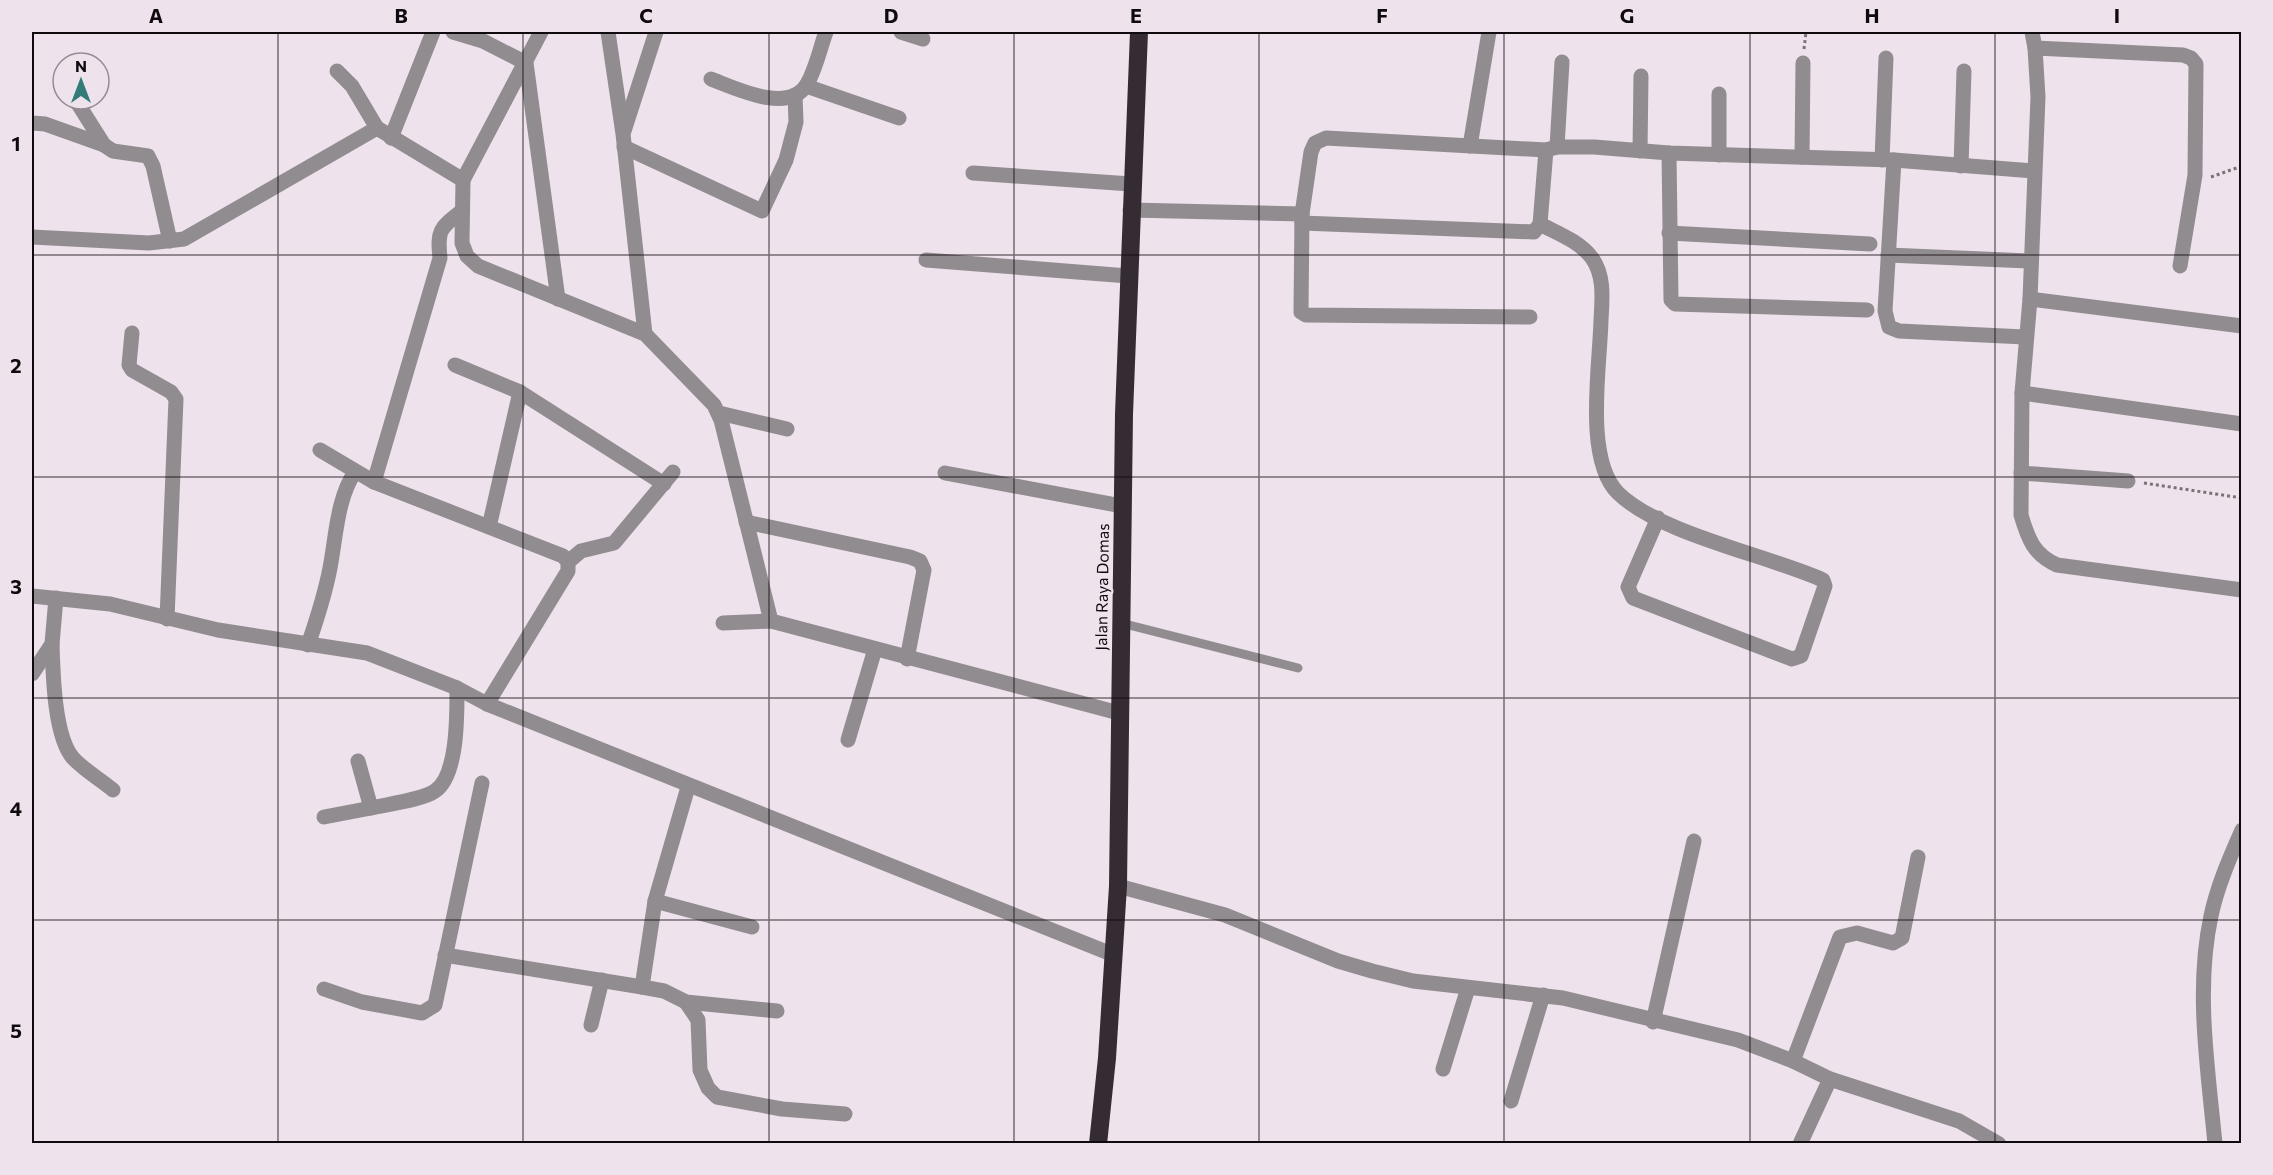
<svg xmlns="http://www.w3.org/2000/svg" width="2273" height="1175" font-family="Commissioner,sans-serif">
  <style>
    .lines { fill: none; stroke-linecap: round; stroke-linejoin: round }
    .path { stroke: #7a7278; stroke-width: 3; stroke-dasharray: 3 3; stroke-linecap: butt }
    .lane { stroke: #918c90; stroke-width: 9 }
    .street { stroke: #918c90; stroke-width: 15 }
    .highway { stroke: #352c33; stroke-width: 18 }
    .grid { fill: none; stroke: #0e0a0d; stroke-width: 1.5; stroke-opacity: 0.55 }
    .labels { text-anchor: middle; stroke-width: 4.5; stroke-linejoin: round; paint-order: stroke }
    .street-label { font-size: 16px; fill: #0e0a0d; stroke: #eee2ec }
    .neatline { fill: none; stroke: #0e0a0d; stroke-width: 2 }
    .grid-label { font-size: 20px; text-anchor: middle; font-weight: bold; fill: #0e0a0d }
  </style>
  <rect width="100%" height="100%" fill="#eee2ec"/>
  <g class="lines">
    <!-- path -->
    <g class="path">
      <polyline points="1804,49 1806,32"/>
      <polyline points="2211,177 2242,166"/>
      <polyline points="2144,483 2242,498"/>
    </g>
    <!-- lane -->
    <polyline class="lane" points="1121,623 1298,668"/>
    <!-- street -->
    <g class="street">
      <polyline points="453,32 483,41 526,63 558,299"/>
      <polyline points="541,32 463,180 462,243 467,256 478,266 645,334 714,405 721,420 771,621 1119,713"/>
      <polyline points="608,32 623,134 645,334"/>
      <polyline points="901,32 923,39"/>
      <path d="M2032 32 2035 48 2038 97 2030 299 2022 393 2021 515C2028 539 2034 555 2057 565L2242 590"/>
      <polyline points="2035,48 2183,55 2191,58 2196,64 2195,175 2180,266"/>
      <polyline points="337,71 352,86 377,128 463,180"/>
      <path d="M711 79C735 88 789 115 807 84 816 69 820 48 826 32"/>
      <polyline points="806,86 899,118"/>
      <polyline points="1719,94 1719,155"/>
      <polyline points="75,99 104,145 113,151 148,156 153,166 170,241"/>
      <polyline points="32,123 45,124 104,145"/>
      <polyline points="624,131 656,32"/>
      <polyline points="391,138 433,32"/>
      <polyline points="1470,146 1489,32"/>
      <polyline points="624,147 762,211 786,160 796,122 795,95"/>
      <polyline points="1557,147 1562,62"/>
      <polyline points="1640,151 1641,76"/>
      <polyline points="1669,153 1671,300 1675,304 1867,310"/>
      <polyline points="1802,157 1803,63"/>
      <polyline points="1882,160 1886,58"/>
      <polyline points="1894,160 1885,311 1889,327 1899,331 2025,337"/>
      <polyline points="1961,166 1964,71"/>
      <polyline points="973,173 1131,184"/>
      <polyline points="1130,210 1302,214"/>
      <polyline points="1302,223 1534,232 1540,224 1546,150"/>
      <path d="M1540 224C1559 234 1579 241 1592 258 1605 276 1602 300 1601 320 1600 366 1584 459 1618 493 1660 534 1767 555 1823 580L1825 586 1801 656 1792 659 1633 598 1628 587 1658 518"/>
      <polyline points="1669,233 1870,244"/>
      <polyline points="32,237 149,243 184,239 377,128"/>
      <polyline points="1888,255 2029,261"/>
      <polyline points="926,260 1128,276"/>
      <polyline points="2030,299 2242,326"/>
      <polyline points="1530,317 1306,315 1301,312 1302,214 1311,152 1315,143 1326,138 1546,150 1557,147 1594,147 1669,153 1894,160 2034,171"/>
      <polyline points="132,333 129,365 132,370 171,392 176,399 167,619"/>
      <polyline points="455,365 520,392 664,484"/>
      <polyline points="2022,393 2242,424"/>
      <polyline points="719,413 787,429"/>
      <polyline points="320,450 374,482 563,556 568,562 568,571 487,704"/>
      <polyline points="945,473 1122,506"/>
      <polyline points="2021,473 2128,481"/>
      <path d="M374 482 440 258C437 230 440 228 462 211"/>
      <polyline points="746,522 910,557 920,561 924,570 907,659"/>
      <polyline points="489,527 520,392"/>
      <polyline points="568,562 581,551 614,543 673,472"/>
      <polyline points="32,596 110,604 218,630 367,653 457,688 487,704 1114,955"/>
      <polyline points="723,623 771,621"/>
      <path d="M52 644C53 673 54 736 73 758 84 770 101 780 113 790"/>
      <path d="M308 645C317 619 325 594 330 568 336 537 337 498 355 472"/>
      <polyline points="32,674 52,644 56,598"/>
      <polyline points="848,740 875,649"/>
      <path d="M358 761 371 808C388 804 422 800 435 791 458 776 457 714 457 688"/>
      <polyline points="688,787 655,901 642,987 664,991 686,1002 777,1011"/>
      <polyline points="324,817 371,808"/>
      <polyline points="1118,886 1225,915 1338,961 1372,971 1413,981 1563,998 1738,1040 1793,1061 1830,1079 1959,1121 1999,1144"/>
      <polyline points="655,901 752,927"/>
      <polyline points="445,955 642,987"/>
      <polyline points="324,989 362,1002 422,1013 435,1005 482,783"/>
      <polyline points="686,1002 698,1020 700,1070 708,1088 717,1097 782,1109 845,1114"/>
      <polyline points="1653,1022 1694,841"/>
      <polyline points="591,1025 602,980"/>
      <polyline points="1793,1061 1840,937 1857,933 1893,943 1902,938 1918,857"/>
      <polyline points="1443,1069 1468,988"/>
      <polyline points="1511,1101 1543,995"/>
      <polyline points="1800,1144 1830,1079"/>
      <path d="M2215 1144C2208 1069 2195 990 2211 916 2217 887 2230 857 2242 830"/>
    </g>
    <!-- highway -->
    <polyline class="highway" points="1098,1144 1107,1058 1118,886 1124,414 1139,32"/>
  </g>
  <!-- grid -->
  <path class="grid" d="M278 32V1144M523 32V1144M769 32V1144M1014 32V1144M1259 32V1144M1504 32V1144M1750 32V1144M1995 32V1144M32 255H2242M32 477H2242M32 698H2242M32 920H2242"/>
  <g class="labels">
    <!-- street labels -->
    <g class="street-label">
      <text transform="translate(1102 587) rotate(-89)" y="6">Jalan Raya Domas</text>
    </g>
  </g>
  <!-- border -->
  <rect width="2273" height="1175" fill="none" stroke="#eee2ec" stroke-width="66"/>
  <!-- north arrow -->
  <g transform="translate(81 81)"><circle r="28" fill="#eee2ec" stroke="#948c93" stroke-width="1.5"/>
  <path d="M0-4.5L10 22L0 15L-10 22Z" fill="#337b79"/>
  <text y="-9" font-size="16" font-weight="bold" text-anchor="middle" fill="#0e0a0d">N</text>
  </g>
  <rect x="33" y="33" width="2207" height="1109" class="neatline"/>
  <g class="grid-label">
    <text x="156" y="23">A</text>
    <text x="401" y="23">B</text>
    <text x="646" y="23">C</text>
    <text x="891" y="23">D</text>
    <text x="1136" y="23">E</text>
    <text x="1382" y="23">F</text>
    <text x="1627" y="23">G</text>
    <text x="1872" y="23">H</text>
    <text x="2117" y="23">I</text>
    <text x="16" y="151">1</text>
    <text x="16" y="373">2</text>
    <text x="16" y="594">3</text>
    <text x="16" y="816">4</text>
    <text x="16" y="1038">5</text>
  </g>
</svg>
